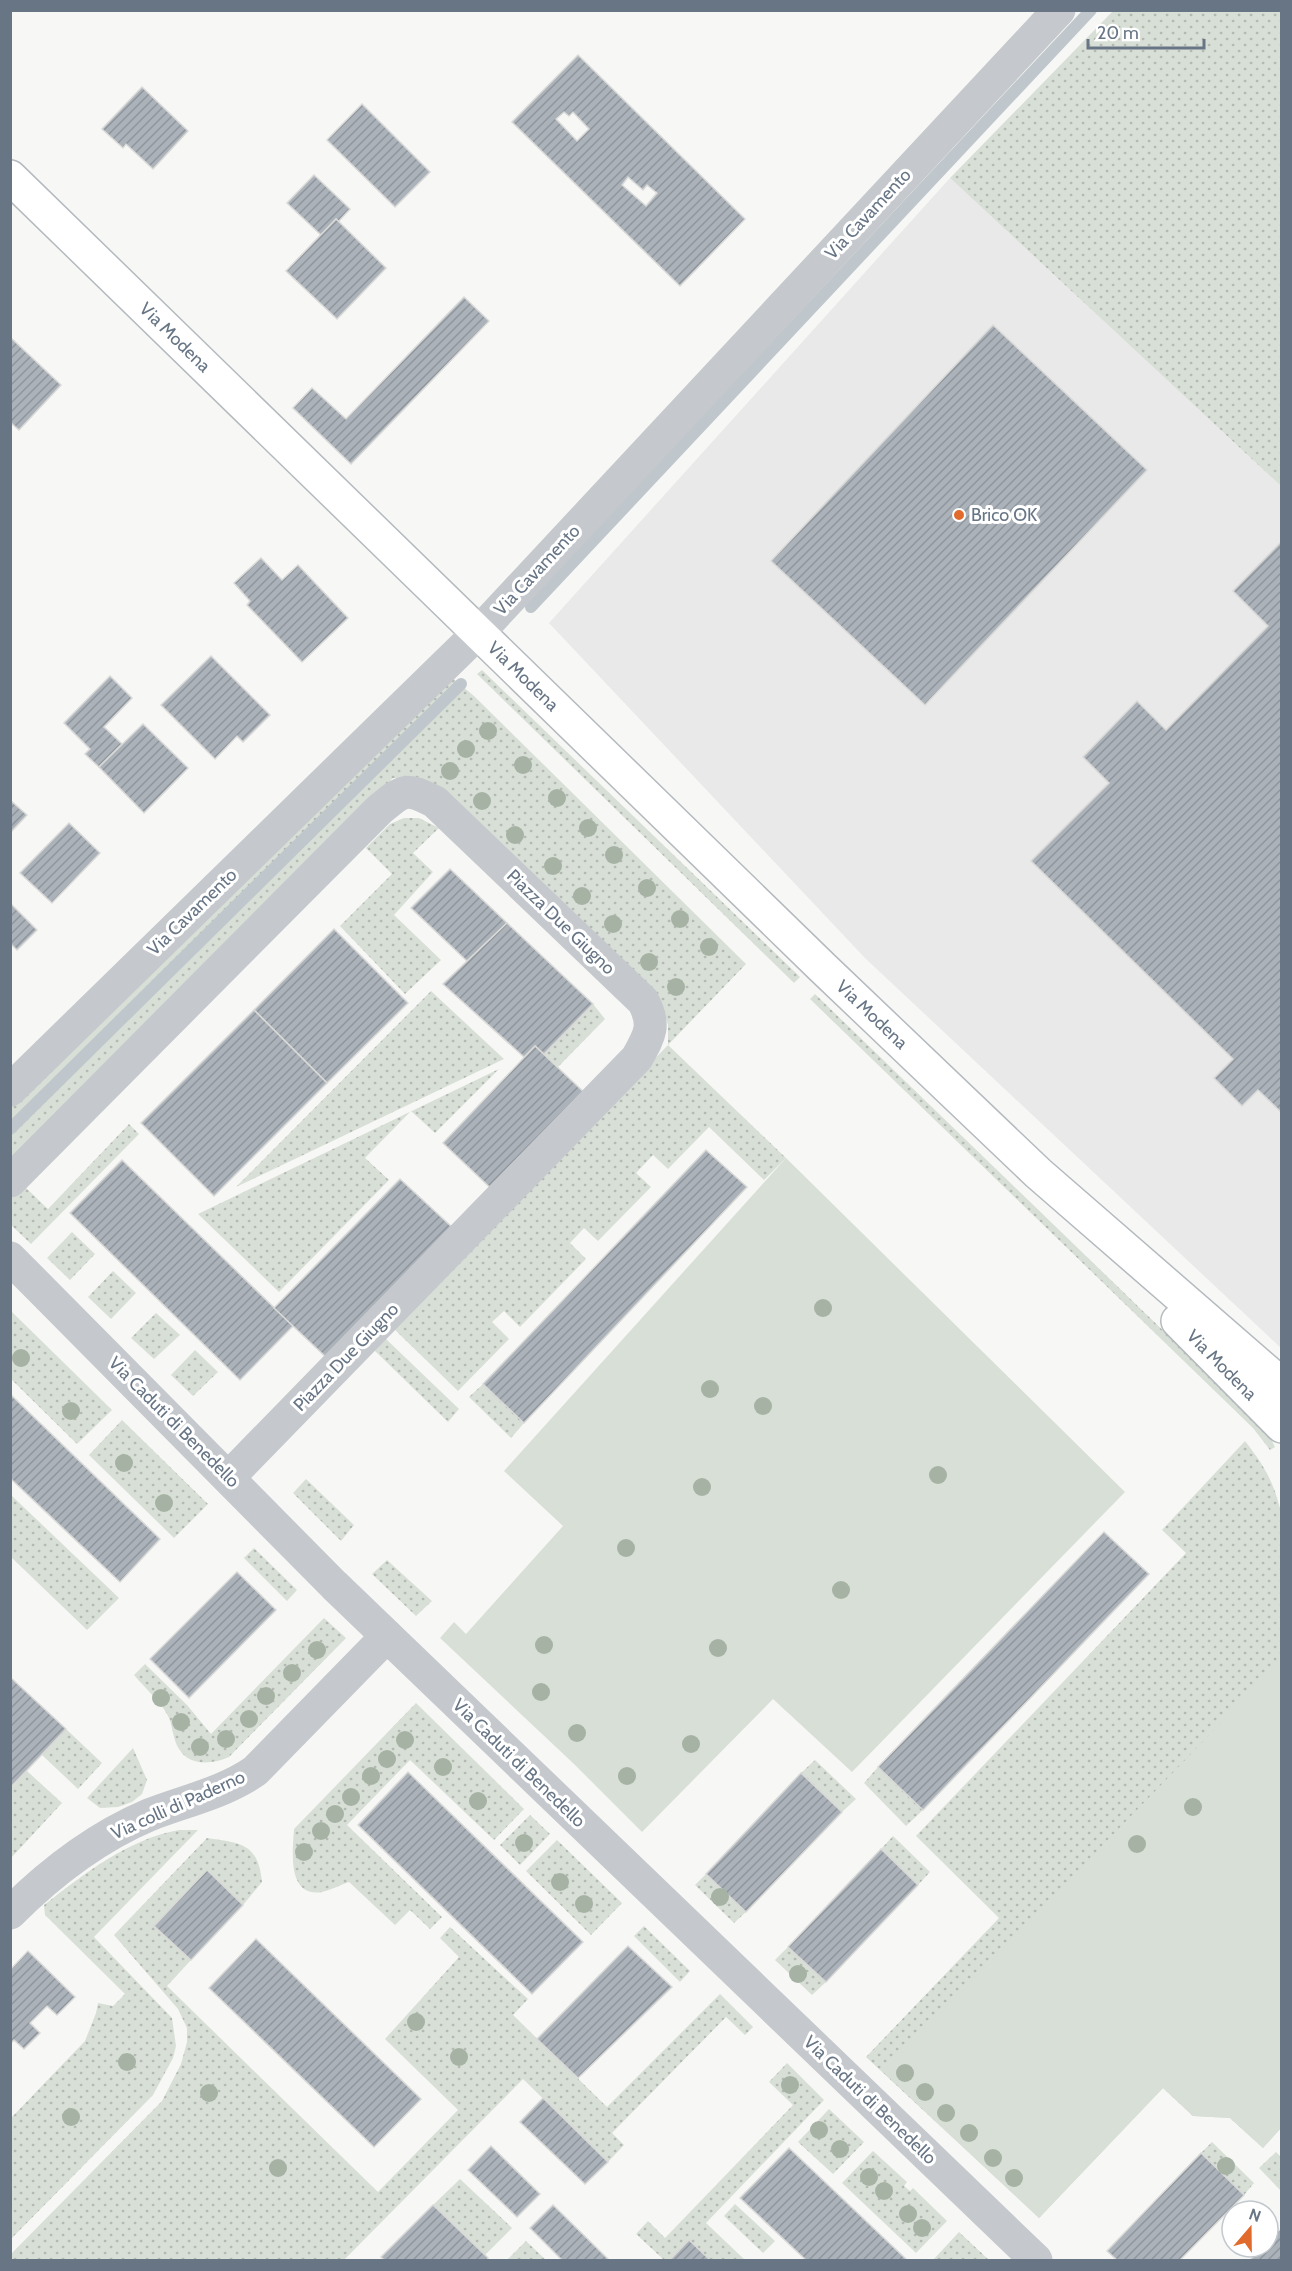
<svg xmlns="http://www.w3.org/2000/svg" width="1292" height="2271" font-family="Cabin,sans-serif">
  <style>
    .built { fill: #e8e9e8 }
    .grass { fill: url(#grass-dots) }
    .green { fill: #d8dfd6 }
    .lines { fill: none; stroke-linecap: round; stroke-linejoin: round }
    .stream { stroke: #bfc7cc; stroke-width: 12 }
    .building { fill: url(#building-hatch); stroke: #d9d9d7; stroke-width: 1.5; fill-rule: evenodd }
    .secondary-casing { stroke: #b5babf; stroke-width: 36 }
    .minor { stroke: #c5c8cc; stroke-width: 33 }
    .secondary { stroke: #fff; stroke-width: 33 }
    .tree { fill: #a6b2a4 }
    .poi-dot { fill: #e06b2d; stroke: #fff; stroke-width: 2 }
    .labels { text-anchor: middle; stroke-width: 6; stroke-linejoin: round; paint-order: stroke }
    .street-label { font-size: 18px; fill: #677585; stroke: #fff }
    .poi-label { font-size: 18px; fill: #677585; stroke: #fff; text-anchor: start }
  </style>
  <defs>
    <pattern id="grass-dots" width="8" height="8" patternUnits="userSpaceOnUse" patternTransform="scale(1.5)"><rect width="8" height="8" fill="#d8dfd6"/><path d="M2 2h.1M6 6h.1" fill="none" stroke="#b3b9b3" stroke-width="1.8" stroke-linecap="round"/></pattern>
    <pattern id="building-hatch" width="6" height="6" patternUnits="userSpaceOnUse" patternTransform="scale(1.5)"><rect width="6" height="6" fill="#abb2b9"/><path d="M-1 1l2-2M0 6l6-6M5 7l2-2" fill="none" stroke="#8f959c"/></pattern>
  </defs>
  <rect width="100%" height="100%" fill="#f7f8f5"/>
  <!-- built -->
  <polygon class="built" points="950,178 1281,486 1281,1348 865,958 549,623"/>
  <!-- grass -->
  <g class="grass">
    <polygon points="1113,11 1281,11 1281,486 950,178"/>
    <polygon points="482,670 800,977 794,983 477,674"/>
    <polygon points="450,676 474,696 746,964 668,1045 786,1158 764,1180 709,1127 668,1169 653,1155 636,1173 651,1187 598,1241 584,1228 570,1243 586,1259 520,1327 504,1311 492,1322 509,1339 458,1391 393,1328 668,1045 668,1025 661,1003 415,779 393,778 11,1159 11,1106"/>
    <polygon points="404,818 419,818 439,828 413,853 433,872 394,915 441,960 405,994 340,926 392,874 366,848 390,824"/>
    <polygon points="431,991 504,1059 236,1187"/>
    <polygon points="815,994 1267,1431 1275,1447 1270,1450 1253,1428 810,999"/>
    <polygon points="593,1004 605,1019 558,1067 544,1054"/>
    <polygon points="499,1069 435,1133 411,1111 365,1158 389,1180 279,1292 198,1214"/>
    <polygon points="129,1124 139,1134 31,1244 11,1225 10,1200 24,1186 48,1209"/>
    <polygon points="72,1232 95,1254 70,1280 47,1258"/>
    <polygon points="113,1271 136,1293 111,1319 88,1297"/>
    <polygon points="10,1310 112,1410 77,1444 11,1379"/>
    <polygon points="156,1313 180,1335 154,1359 131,1338"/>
    <polygon points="385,1338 459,1409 448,1422 374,1350"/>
    <polygon points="195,1350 218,1372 193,1396 171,1375"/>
    <polygon points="483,1384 524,1423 511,1438 469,1397"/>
    <polygon points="122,1420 208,1504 174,1538 89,1455"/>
    <path d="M1245 1441C1266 1468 1274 1483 1282 1516L1281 2128 1263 2148 1230 2118 1193 2116 1163 2088 1039 2218 866 2057 999 1918 916 1836 1186 1553 1162 1530Z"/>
    <polygon points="306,1479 354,1525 341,1541 293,1493"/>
    <polygon points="11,1495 119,1598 87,1630 11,1557"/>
    <polygon points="254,1548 297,1590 287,1601 244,1558"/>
    <polygon points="387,1560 432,1601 416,1616 372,1574"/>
    <path d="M324 1618 346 1638 229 1757C213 1764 190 1767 179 1749 173 1740 173 1728 169 1718 163 1704 144 1687 134 1675L145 1664 187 1705 211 1734Z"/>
    <path d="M416 1703 524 1809 494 1840 410 1760 347 1825 442 1917 430 1929 410 1910 395 1925 349 1882C340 1885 331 1890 322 1892 286 1898 293 1849 294 1829Z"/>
    <polygon points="66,1729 102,1763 78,1789 42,1755"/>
    <polygon points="133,1748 147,1780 142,1794 132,1802 118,1807 100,1808 87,1798"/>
    <polygon points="815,1760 856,1799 842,1812 801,1773"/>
    <polygon points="878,1767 923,1810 906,1826 864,1783"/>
    <polygon points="27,1771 62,1803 11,1858 11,1788"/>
    <polygon points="530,1815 550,1834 520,1865 500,1845"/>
    <path d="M179 1830H198L94 1937 172 2018 176 2046 173 2058 153 2095 11 2239V2118L85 2041 96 2013 98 2003 113 2006 125 1994 45 1915 44 1905C84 1874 128 1839 179 1830Z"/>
    <polygon points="893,1836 930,1872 918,1885 881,1849"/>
    <path d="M207 1838C241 1843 258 1843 262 1882L243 1905 206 1871 155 1925 191 1960 167 1986 378 2192 458 2110 385 2039 459 1957 440 1938 450 1927 528 1999 513 2015 607 2107 720 1994 753 2027 745 2035 726 2017 612 2133 624 2145 608 2162 523 2079 344 2260H11L10 2255 162 2101 181 2064 187 2042V2028L178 2009 114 1935Z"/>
    <polygon points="557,1840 622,1903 591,1935 526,1871"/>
    <polygon points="706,1874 746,1912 734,1923 695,1885"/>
    <polygon points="644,1926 690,1971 680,1982 634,1936"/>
    <polygon points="788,1947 826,1982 812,1995 775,1960"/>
    <polygon points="787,2063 824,2100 706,2223 745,2260 710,2260 689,2240 670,2260 664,2260 636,2234 648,2221 665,2238 793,2105 769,2082"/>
    <polygon points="829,2109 864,2142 833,2174 798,2142"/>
    <polygon points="1212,2142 1254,2183 1244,2195 1201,2153"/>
    <polygon points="873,2151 907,2182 904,2186 910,2191 913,2188 947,2221 916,2253 842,2183"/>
    <polygon points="1276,2152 1281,2157 1281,2191 1259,2168"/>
    <polygon points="460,2179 512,2228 485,2255 433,2205"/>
    <polygon points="735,2204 775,2241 763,2253 724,2216"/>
    <polygon points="959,2232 989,2260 933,2260"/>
    <polygon points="526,2241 546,2260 507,2260"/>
  </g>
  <!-- green -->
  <g class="green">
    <polygon points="786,1158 1125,1492 852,1772 773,1699 642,1832 574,1764 440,1638 454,1622 466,1634 563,1526 504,1471"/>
    <polygon points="1281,1661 1281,2128 1263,2148 1230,2118 1193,2116 1163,2088 1039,2218 883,2072"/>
  </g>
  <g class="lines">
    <!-- stream -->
    <g class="stream">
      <polyline points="531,607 1091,10"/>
      <polyline points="10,1129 461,684"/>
    </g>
  </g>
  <!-- building -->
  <g class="building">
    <path d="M578 55 745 219 680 286 512 122ZM564 112 569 116 573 112 589 129 577 141 556 119ZM628 177 643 190 647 185 657 193 646 206 622 185Z"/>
    <polygon points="142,87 188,131 153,169 126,144 123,148 102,129"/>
    <polygon points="362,104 430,172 395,207 327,140"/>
    <polygon points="314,175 350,209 338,222 336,219 321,235 287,203"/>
    <polygon points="336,219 386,268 337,319 286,271"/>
    <polygon points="464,297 489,321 351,464 293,408 312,388 346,419"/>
    <polygon points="993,325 1147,470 925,705 771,561"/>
    <polygon points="10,337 61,385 19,430 10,422"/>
    <polygon points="1282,541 1282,1110 1280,1111 1258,1090 1242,1106 1214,1078 1233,1059 1031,861 1109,783 1083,757 1137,701 1166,730 1268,626 1233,591"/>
    <polygon points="261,558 282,580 298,565 348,618 302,662 247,605 250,601 234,583"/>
    <polygon points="211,656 270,715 243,742 237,736 215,759 161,705"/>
    <polygon points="110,676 132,698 104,727 122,744 99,767 85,754 90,749 64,723"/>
    <polygon points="143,724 188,768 144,813 99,767"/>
    <polygon points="10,800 27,815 10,833"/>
    <polygon points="69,823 100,853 52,903 20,873"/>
    <polygon points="450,869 507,923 467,961 411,908"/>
    <polygon points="10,903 37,930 17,950 10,943"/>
    <polygon points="507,923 593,1004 544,1054 535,1046 524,1057 443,984"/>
    <polygon points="334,929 408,1003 327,1083 254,1010"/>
    <polygon points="254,1010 327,1083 214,1196 141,1123"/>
    <polygon points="535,1046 590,1098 498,1195 443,1143"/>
    <polygon points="706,1150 747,1187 524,1423 483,1384"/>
    <polygon points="122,1160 293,1326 240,1380 70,1213"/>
    <polygon points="400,1179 454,1229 329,1360 274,1308"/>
    <polygon points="10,1394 160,1539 120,1582 10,1478"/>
    <polygon points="1104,1532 1149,1574 923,1810 878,1767"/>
    <polygon points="237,1572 276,1610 189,1698 150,1659"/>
    <polygon points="10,1677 66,1729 10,1788"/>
    <polygon points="408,1772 583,1942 532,1994 358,1825"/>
    <polygon points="801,1773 842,1812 746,1912 706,1874"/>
    <polygon points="881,1849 918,1885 826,1982 788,1947"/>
    <polygon points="207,1870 243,1905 191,1960 154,1926"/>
    <polygon points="256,1939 421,2099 374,2147 209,1988"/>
    <polygon points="628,1946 672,1987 578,2078 537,2039"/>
    <polygon points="28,1951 75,1997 57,2015 47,2006 30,2023 40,2033 24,2049 14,2040 10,2044 10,1970"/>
    <polygon points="543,2098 608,2162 585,2184 520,2122"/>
    <polygon points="491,2146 540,2194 517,2217 468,2170"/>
    <polygon points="789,2148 907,2260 806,2260 740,2198"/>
    <polygon points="1201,2153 1244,2195 1180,2260 1117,2260 1107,2251"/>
    <polygon points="433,2205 485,2255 488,2258 486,2260 384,2260 381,2257"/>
    <polygon points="553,2205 609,2260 562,2260 530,2228"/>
    <polygon points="1279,2230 1282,2232 1282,2260 1250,2260 1263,2247 1268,2247 1268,2242"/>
    <polygon points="689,2240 710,2260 670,2260"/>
  </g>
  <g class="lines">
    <defs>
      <g id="secondary">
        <path id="s1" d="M10 177 823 968 1038 1173 1282 1385"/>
        <path id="s2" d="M1178 1321 1282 1426"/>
      </g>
    </defs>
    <!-- secondary casing -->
    <use href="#secondary" class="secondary-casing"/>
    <!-- minor -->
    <g class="minor">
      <polyline points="10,1090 479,632 1059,10"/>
      <path d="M10 1181 379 810C404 789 406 787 435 802L643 1001C656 1025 650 1035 637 1058L229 1477"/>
      <polyline points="10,1258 334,1585 1036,2260"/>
      <path d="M10 1913C50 1873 97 1837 149 1815 185 1801 223 1793 255 1771L387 1636"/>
    </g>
    <!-- secondary -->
    <use href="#secondary" class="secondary"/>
  </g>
  <!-- trees -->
  <g class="tree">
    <circle cx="488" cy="731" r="9"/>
    <circle cx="466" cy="749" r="9"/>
    <circle cx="523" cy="765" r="9"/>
    <circle cx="450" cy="771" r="9"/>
    <circle cx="557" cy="798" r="9"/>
    <circle cx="482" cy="801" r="9"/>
    <circle cx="588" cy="828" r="9"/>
    <circle cx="515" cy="835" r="9"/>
    <circle cx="614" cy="855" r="9"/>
    <circle cx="553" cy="866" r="9"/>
    <circle cx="647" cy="888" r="9"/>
    <circle cx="582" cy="896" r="9"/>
    <circle cx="680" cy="919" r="9"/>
    <circle cx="613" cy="924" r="9"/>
    <circle cx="709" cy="947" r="9"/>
    <circle cx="649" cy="962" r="9"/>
    <circle cx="676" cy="987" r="9"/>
    <circle cx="823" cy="1308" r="9"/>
    <circle cx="21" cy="1358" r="9"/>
    <circle cx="710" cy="1389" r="9"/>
    <circle cx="763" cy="1406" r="9"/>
    <circle cx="71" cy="1411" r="9"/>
    <circle cx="124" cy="1463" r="9"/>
    <circle cx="938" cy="1475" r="9"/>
    <circle cx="702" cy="1487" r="9"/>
    <circle cx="164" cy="1503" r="9"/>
    <circle cx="626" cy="1548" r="9"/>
    <circle cx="841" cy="1590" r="9"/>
    <circle cx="544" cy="1645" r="9"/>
    <circle cx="718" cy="1648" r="9"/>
    <circle cx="317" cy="1650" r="9"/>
    <circle cx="292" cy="1673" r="9"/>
    <circle cx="541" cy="1692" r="9"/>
    <circle cx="266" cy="1696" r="9"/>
    <circle cx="161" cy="1698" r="9"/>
    <circle cx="249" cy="1719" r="9"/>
    <circle cx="181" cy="1722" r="9"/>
    <circle cx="577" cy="1733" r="9"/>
    <circle cx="226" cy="1739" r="9"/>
    <circle cx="405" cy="1740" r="9"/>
    <circle cx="691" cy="1744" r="9"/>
    <circle cx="200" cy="1747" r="9"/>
    <circle cx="387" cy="1759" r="9"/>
    <circle cx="443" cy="1767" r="9"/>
    <circle cx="371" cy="1776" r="9"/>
    <circle cx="627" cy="1776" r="9"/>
    <circle cx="351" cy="1797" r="9"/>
    <circle cx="478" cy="1801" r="9"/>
    <circle cx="1193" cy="1807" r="9"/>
    <circle cx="335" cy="1814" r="9"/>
    <circle cx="321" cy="1831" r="9"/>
    <circle cx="524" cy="1843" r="9"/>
    <circle cx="1137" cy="1844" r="9"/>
    <circle cx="304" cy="1852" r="9"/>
    <circle cx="560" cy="1882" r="9"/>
    <circle cx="720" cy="1897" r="9"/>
    <circle cx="584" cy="1904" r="9"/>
    <circle cx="798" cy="1974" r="9"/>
    <circle cx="416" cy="2022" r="9"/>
    <circle cx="459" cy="2057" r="9"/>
    <circle cx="127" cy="2062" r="9"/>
    <circle cx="905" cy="2073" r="9"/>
    <circle cx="790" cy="2085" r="9"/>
    <circle cx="925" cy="2092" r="9"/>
    <circle cx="209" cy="2093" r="9"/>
    <circle cx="946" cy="2113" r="9"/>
    <circle cx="71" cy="2117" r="9"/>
    <circle cx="819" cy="2130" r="9"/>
    <circle cx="969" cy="2133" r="9"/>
    <circle cx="840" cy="2149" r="9"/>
    <circle cx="993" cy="2158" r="9"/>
    <circle cx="1226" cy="2166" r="9"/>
    <circle cx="278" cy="2168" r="9"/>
    <circle cx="869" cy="2177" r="9"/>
    <circle cx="1014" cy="2178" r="9"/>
    <circle cx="884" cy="2191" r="9"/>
    <circle cx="908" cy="2214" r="9"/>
    <circle cx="922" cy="2228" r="9"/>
  </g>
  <!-- markers -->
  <circle class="poi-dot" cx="959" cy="515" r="6"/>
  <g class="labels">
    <!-- street labels -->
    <g class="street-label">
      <text transform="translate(868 214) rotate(-47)" y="6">Via Cavamento</text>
      <text dy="6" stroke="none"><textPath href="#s1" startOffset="230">Via Modena</textPath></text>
      <text transform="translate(537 570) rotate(-47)" y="6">Via Cavamento</text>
      <text dy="6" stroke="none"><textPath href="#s1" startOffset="716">Via Modena</textPath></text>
      <text transform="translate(192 912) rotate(-44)" y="6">Via Cavamento</text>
      <text transform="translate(561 922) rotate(44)" y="6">Piazza Due Giugno</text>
      <text dy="6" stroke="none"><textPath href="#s1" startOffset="1202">Via Modena</textPath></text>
      <text transform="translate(346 1357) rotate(-46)" y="6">Piazza Due Giugno</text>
      <text dy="6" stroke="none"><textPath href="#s2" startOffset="62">Via Modena</textPath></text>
      <text transform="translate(174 1422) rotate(45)" y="6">Via Caduti di Benedello</text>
      <text transform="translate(519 1763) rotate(44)" y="6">Via Caduti di Benedello</text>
      <text transform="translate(178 1805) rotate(-24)" y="6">Via colli di Paderno</text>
      <text transform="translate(870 2100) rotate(44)" y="6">Via Caduti di Benedello</text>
    </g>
    <!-- poi labels -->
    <g class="poi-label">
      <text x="971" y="521">Brico OK</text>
    </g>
  </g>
  <!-- border -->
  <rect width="1292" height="2271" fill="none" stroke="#677585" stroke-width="24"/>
  <!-- north arrow -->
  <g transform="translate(1250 2229) rotate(20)"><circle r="28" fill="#ffffff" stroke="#c2c8ce" stroke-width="1.5"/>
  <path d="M0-4.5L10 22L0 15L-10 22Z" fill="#e06b2d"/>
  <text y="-9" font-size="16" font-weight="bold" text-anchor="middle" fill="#677585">N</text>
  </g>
  <!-- scale -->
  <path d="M1088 39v9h116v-9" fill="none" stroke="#677585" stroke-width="3"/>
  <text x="1097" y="39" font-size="18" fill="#677585" stroke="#ffffff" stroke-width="4.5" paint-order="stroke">20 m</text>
</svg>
